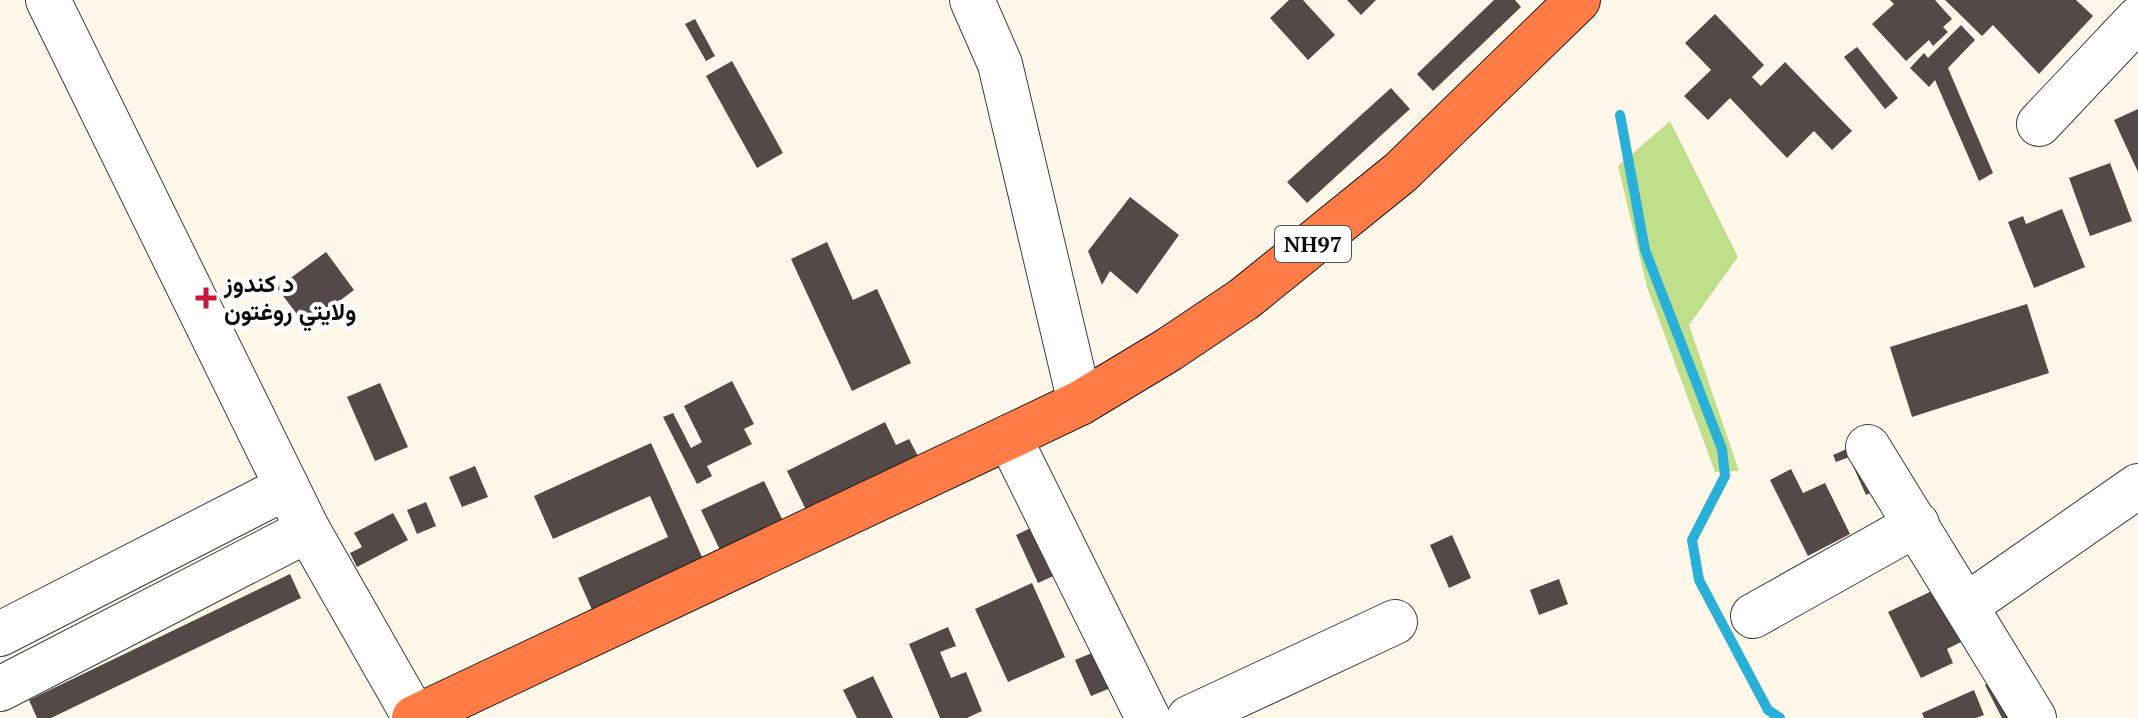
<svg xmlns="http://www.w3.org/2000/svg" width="2138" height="718" font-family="'PT Serif',Vazirmatn,serif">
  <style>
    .forest { fill: #c0df8d }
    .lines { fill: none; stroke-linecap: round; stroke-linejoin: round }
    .stream { stroke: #29b0d9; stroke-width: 10 }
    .building { fill: #544946 }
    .minor-casing { stroke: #3e3e3e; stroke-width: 46 }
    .highway-casing { stroke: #1c1c1c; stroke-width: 46 }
    .minor { stroke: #fff; stroke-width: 44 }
    .highway { stroke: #ff7c47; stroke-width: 44 }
    .poi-dot { fill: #c6183d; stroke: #fff; stroke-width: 3 }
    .labels { text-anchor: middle; stroke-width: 8; stroke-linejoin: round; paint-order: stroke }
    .shield { fill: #fff; stroke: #545454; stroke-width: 2 }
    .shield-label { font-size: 22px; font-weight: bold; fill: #0b0b0b }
    .poi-label { font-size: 24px; font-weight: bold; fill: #0b0b0b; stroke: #fff; text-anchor: start }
  </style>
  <rect width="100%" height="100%" fill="#fff7e9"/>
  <!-- forest -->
  <polygon class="forest" points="1670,121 1738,257 1689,325 1739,471 1715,472 1647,287 1618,166"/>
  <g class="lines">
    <!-- stream -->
    <polyline class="stream" points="1620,115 1645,250 1722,449 1725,476 1692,540 1699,580 1768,710 1780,718"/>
  </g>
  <!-- building -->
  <g class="building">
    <polygon points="1289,0 1303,0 1335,35 1308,60 1270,18"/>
    <polygon points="1347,0 1376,0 1361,15"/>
    <polygon points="1494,0 1515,0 1521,7 1433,91 1417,74"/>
    <polygon points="1890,0 1935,0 1952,19 1943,27 1948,32 1933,46 1929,40 1906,61 1872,24 1894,4"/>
    <polygon points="1945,0 2076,0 2093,16 2039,74 1993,25 1982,36"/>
    <polygon points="1715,14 1764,65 1752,77 1761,86 1785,62 1852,131 1832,150 1814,131 1787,158 1730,98 1708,120 1684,96 1711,70 1685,43"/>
    <polygon points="695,19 715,56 706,61 685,24"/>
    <polygon points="1961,25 1975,40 1948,68 1993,173 1979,181 1935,80 1929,87 1910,68 1924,53 1928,58"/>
    <polygon points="1857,47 1898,98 1885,109 1844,57"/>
    <polygon points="732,61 783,153 757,168 706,76"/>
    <polygon points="1391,88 1410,109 1307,203 1287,182"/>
    <polygon points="2138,109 2138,172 2114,120"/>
    <polygon points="2110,163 2132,221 2090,236 2069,178"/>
    <polygon points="1130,197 1179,235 1137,294 1110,271 1102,285 1088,251"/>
    <polygon points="2062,209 2085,267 2034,288 2008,222 2023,216 2026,224"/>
    <polygon points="827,242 853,300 877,289 911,363 852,391 791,259"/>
    <polygon points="326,252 354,290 306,326 277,288"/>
    <polygon points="2027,304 2049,373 1912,417 1890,347"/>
    <polygon points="732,381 754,424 744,429 752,444 707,466 712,476 697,484 663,417 673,413 691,448 702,442 684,406"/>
    <polygon points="380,383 408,447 375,461 347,397"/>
    <polygon points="885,422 896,445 909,439 918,456 807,512 787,471"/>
    <polygon points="651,443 707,568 596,619 578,578 668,537 650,496 553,539 534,496"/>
    <polygon points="1856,445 1860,453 1836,462 1833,455"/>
    <polygon points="1867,459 1880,488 1866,495 1853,466"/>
    <polygon points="475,466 488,497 462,507 449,477"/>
    <polygon points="1791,469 1803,493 1825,483 1850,534 1808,556 1770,480"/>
    <polygon points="764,481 783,521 720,550 701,510"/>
    <polygon points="426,502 436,526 417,534 407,510"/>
    <polygon points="393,513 408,540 357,567 350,553 362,547 354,533"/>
    <polygon points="1037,525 1060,573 1038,583 1016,535"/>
    <polygon points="1452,535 1471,578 1449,588 1430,545"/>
    <polygon points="290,574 301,598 51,718 37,718 29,700"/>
    <polygon points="1559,579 1568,604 1539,615 1530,590"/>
    <polygon points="1032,583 1065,657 1008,682 975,609"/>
    <polygon points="1936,589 1961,642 1947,649 1953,663 1921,678 1888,612"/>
    <polygon points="948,627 956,646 940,652 951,678 966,672 982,711 967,718 940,718 909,644"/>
    <polygon points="1097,651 1113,687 1091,696 1075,660"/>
    <polygon points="873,676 893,718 857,718 843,690"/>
    <polygon points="1996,679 2016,718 2002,718 1985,685"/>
    <polygon points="1974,690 1984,715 1976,718 1924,718 1922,713"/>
  </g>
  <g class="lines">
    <defs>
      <g id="minor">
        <polyline points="48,0 308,530 415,718"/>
        <polyline points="972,0 1000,64 1080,403"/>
        <polyline points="2039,124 2138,19"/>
        <polyline points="1009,437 1148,718"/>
        <polyline points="1868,447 2034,718"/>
        <polyline points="1967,605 2138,486"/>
        <polyline points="1753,616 1917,524"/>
        <polyline points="0,634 287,487"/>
        <polyline points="0,689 308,530"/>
        <polyline points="1189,718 1395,622"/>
      </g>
      <polyline id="highway" points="414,718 1009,437 1080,403 1168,350 1244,299 1401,172 1578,0"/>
    </defs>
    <!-- minor casing -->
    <use href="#minor" class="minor-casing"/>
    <!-- highway casing -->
    <use href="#highway" class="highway-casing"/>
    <!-- minor -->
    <use href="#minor" class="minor"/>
    <!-- highway -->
    <use href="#highway" class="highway"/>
  </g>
  <!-- markers -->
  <path class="poi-dot" d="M202 286h8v8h8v8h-8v8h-8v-8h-8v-8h8z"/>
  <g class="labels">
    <!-- shield labels -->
    <rect class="shield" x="1275" y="226" width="76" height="36" rx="6"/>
    <g class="shield-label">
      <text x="1313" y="252">NH97</text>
    </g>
    <!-- poi labels -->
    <g class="poi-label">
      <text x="224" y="292">د کندوز<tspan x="224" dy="28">ولایتي روغتون</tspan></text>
    </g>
  </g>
</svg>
